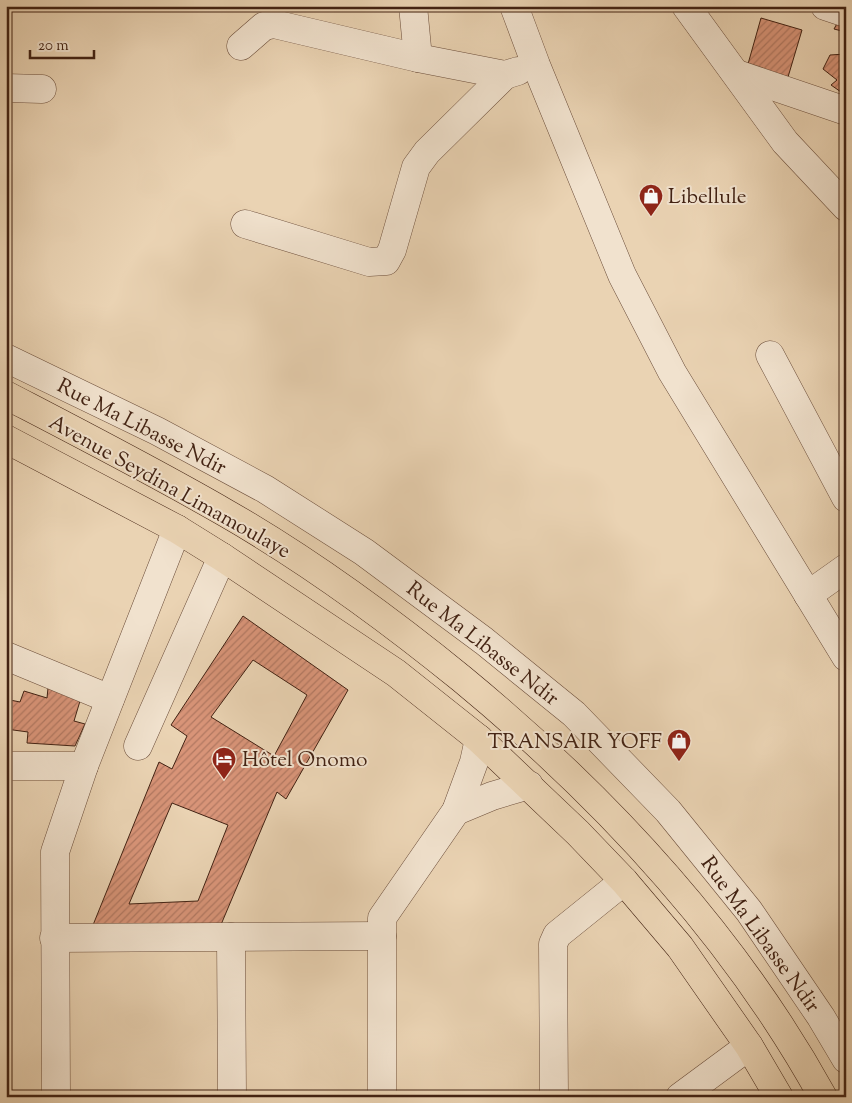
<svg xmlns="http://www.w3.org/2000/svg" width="852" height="1103" font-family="'Sorts Mill Goudy',serif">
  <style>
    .building { fill: url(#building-hatch); stroke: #422213; fill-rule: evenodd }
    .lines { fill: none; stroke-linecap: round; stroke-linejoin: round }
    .minor-casing { stroke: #6c4e3b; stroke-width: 29 }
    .highway-casing { stroke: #422213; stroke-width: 29 }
    .minor { stroke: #f1e2ce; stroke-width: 28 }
    .highway { stroke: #ead3b3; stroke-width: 28 }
    .labels { text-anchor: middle; stroke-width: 4; stroke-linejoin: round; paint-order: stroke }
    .poi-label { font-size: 21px; fill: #422213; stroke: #f1e2ce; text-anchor: start }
    .street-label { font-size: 21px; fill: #422213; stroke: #f1e2ce }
  </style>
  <defs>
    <pattern id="building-hatch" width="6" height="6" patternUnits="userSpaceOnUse" patternTransform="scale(1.25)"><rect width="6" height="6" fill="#d89478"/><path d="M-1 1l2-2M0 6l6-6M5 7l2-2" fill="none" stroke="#b17861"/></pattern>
  </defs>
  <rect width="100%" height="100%" fill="#ead3b3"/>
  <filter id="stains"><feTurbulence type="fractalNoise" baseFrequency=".004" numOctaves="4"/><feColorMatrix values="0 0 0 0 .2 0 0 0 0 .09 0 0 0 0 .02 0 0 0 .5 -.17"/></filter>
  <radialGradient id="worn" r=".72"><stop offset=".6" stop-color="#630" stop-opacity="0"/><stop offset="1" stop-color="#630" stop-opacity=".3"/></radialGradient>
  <!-- building -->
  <g class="building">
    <polygon points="761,18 802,30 788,77 748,64"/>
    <polygon points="840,18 846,20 846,32 834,29"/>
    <polygon points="846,54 846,100 838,97 841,92 831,85 837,80 823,69 830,55"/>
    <path d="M243 616 348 690 286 799 277 792 220 927 91 930 159 762 172 769 187 736 171 725ZM253 660 307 695 274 756 211 717ZM172 803 228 825 198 901 129 904Z"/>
    <polygon points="48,688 80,701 74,721 85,724 75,746 27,743 28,732 6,729 10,700 20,702 24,691 47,698"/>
  </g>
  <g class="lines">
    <defs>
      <g id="minor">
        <polyline points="413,6 418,58"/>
        <polyline points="514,6 536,65 622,275 672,372 846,657"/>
        <polyline points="686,6 785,142 846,207"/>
        <polyline points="825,6 846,13"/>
        <polyline points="241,46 264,26 274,24 418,58 505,75 518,71"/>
        <polyline points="737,74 846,111"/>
        <polyline points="6,88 42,89"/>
        <polyline points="245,224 369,262 386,261 392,250 416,167 427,152 505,75"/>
        <polyline points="770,355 846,498"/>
        <polyline points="6,358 157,431 265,489 364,552 484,641 574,714 668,811 749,911 821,1017 846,1059"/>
        <polyline points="808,595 846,568"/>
        <polyline points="6,656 110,699"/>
        <polyline points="138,746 222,557"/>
        <polyline points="6,766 84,766"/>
        <polyline points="456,811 492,796 529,785"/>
        <polyline points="231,937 232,1097"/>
        <polyline points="54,938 382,936"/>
        <polyline points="56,1097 55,852 84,766 177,529"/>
        <polyline points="382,1097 382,918 456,811 474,762 479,739"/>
        <polyline points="554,1097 553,944 557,935 624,881"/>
        <polyline points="680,1097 749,1046"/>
      </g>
      <g id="highway">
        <path d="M6 395C79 433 153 471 224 512 308 560 387 618 462 679 605 797 733 934 823 1097"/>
        <polyline points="6,439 177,529 222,557 396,673 479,739 578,833 624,881 680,947 749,1046 779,1097"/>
      </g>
    </defs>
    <!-- minor casing -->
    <use href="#minor" class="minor-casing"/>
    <!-- highway casing -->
    <use href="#highway" class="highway-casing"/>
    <!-- minor -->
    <use href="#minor" class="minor"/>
    <!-- highway -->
    <use href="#highway" class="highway"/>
  </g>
  <!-- icons -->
  <defs>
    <symbol id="shop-pin" viewBox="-11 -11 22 30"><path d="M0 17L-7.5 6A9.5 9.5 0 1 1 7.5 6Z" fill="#8f2418" stroke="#f1e2ce"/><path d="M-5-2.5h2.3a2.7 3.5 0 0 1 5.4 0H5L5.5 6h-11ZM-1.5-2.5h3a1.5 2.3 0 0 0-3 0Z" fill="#fff"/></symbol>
    <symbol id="hotel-pin" viewBox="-11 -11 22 30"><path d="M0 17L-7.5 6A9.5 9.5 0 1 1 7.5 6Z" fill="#8f2418" stroke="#f1e2ce"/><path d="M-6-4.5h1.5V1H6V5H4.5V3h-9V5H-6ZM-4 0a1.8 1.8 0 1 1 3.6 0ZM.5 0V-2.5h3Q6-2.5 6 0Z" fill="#fff"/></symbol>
  </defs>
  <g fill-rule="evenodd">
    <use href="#shop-pin" x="637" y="182" width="28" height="38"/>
    <use href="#shop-pin" x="665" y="727" width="28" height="38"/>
    <use href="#hotel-pin" x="210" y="745" width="28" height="38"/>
  </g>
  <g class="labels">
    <!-- poi labels -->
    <g class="poi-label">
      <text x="668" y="203">Libellule</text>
      <text x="662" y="748" text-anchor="end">TRANSAIR YOFF</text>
      <text x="242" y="766">Hôtel Onomo</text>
    </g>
    <!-- street labels -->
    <g class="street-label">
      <text transform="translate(142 426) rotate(27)" y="7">Rue Ma Libasse Ndir</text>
      <text transform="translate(170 486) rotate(29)" y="7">Avenue Seydina Limamoulaye</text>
      <text transform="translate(483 643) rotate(38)" y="7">Rue Ma Libasse Ndir</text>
      <text transform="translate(761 934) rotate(54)" y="7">Rue Ma Libasse Ndir</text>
    </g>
  </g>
  <!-- margin -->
  <rect width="852" height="1103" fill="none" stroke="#ead3b3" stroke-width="25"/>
  <rect x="8" y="8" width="837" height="1088" fill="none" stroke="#422213" stroke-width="2.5"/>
  <rect x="12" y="12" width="827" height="1078" fill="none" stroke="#422213"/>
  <!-- scale -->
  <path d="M30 50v8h64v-8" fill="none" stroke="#422213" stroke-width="2.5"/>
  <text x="38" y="50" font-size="15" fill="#422213" stroke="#f1e2ce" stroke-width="4" paint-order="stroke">20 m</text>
  <rect width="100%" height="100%" filter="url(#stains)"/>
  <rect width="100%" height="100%" fill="url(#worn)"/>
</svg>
